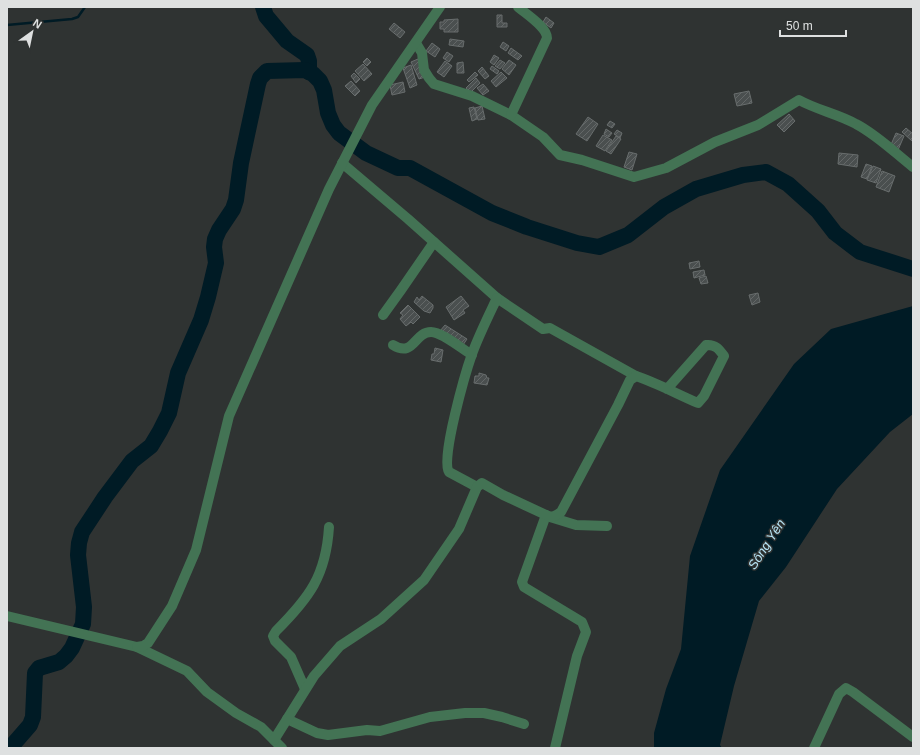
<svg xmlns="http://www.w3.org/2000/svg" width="920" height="755" font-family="Helvetica,sans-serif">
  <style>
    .water { fill: #001b25 }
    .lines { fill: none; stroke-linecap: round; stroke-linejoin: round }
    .stream { stroke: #001b25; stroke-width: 2.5 }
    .river { stroke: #001b25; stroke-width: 16 }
    .building { fill: url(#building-hatch); stroke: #686d6d }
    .minor { stroke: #437354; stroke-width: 10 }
    .labels { text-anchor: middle; stroke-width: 3; stroke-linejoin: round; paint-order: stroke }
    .water-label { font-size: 13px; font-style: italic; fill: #b6e4f5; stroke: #2f3332 }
  </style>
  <defs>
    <pattern id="building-hatch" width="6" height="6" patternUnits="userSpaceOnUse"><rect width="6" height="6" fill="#4a4f4f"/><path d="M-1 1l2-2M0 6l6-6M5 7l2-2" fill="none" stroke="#646868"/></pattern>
  </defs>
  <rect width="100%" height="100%" fill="#2f3332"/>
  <!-- water -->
  <polygon class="water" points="913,306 913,414 890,432 837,489 786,567 759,601 734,686 720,745 722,748 654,748 654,733 666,689 681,649 690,556 720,470 794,364 831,329"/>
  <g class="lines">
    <!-- stream -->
    <polyline class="stream" points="7,25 72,19 78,17 85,7"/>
    <!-- river -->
    <g class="river">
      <polyline points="263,7 266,16 287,41 307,55 309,61 309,72"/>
      <polyline points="10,748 30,725 33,717 35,673 39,668 59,662 66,656 72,648 83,624 84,607 78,555 79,543 82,532 105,497 132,461 151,446 160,431 169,413 178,373 201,320 208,297 216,263 214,247 215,239 219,230 233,209 236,200 241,163 258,84 260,78 267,71 305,70 313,74 320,81 324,90 328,113 333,125 339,133 366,153 398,168 410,168 492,213 527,227 577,243 599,247 628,235 664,207 696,189 743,175 766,172 788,184 818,211 835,233 860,252 913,269"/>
    </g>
  </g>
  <!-- building -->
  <g class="building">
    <polygon points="497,15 502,15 502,23 507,23 507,27 497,27"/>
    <polygon points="546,17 554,23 551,28 543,22"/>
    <polygon points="458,19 458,32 444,32 444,29 440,29 440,22 444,22 444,20"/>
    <polygon points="394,23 405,32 400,38 389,29"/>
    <polygon points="450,39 464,41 463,47 449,45"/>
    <polygon points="503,42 509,46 506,51 500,47"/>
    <polygon points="432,43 440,49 435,57 426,51"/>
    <polygon points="511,48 522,56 518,60 508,53"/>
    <polygon points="447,52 453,56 449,62 443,58"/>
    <polygon points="494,55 499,58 494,65 490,62"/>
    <polygon points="367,58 371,62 367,66 363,62"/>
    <polygon points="418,59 425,77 419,79 411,62"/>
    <polygon points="500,60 505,63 500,69 495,66"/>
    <polygon points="509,60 516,65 509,75 502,69"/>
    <polygon points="445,61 452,66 444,77 437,72"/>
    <polygon points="463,62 464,73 457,73 457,63"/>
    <polygon points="363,64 372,74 364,81 355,71"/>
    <polygon points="411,65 417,85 410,88 403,68"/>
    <polygon points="492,66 499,71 497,74 490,69"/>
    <polygon points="482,67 489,76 485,79 478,71"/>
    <polygon points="475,72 478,75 469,82 467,80"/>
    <polygon points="501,72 507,78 496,87 491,81"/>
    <polygon points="354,73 360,79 356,83 351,76"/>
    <polygon points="476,78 480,83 470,93 466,88"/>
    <polygon points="351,81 360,91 355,96 345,86"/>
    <polygon points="403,82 405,92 392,95 390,85"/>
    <polygon points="483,84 489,91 483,95 477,88"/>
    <polygon points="749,91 752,103 737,106 734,94"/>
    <polygon points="482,106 485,119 478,120 475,108"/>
    <polygon points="474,107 477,119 472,121 469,108"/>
    <polygon points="789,114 795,121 784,132 777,125"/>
    <polygon points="588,117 598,124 587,141 576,134"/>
    <polygon points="610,121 615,124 612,128 607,125"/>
    <polygon points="906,128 913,134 912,141 902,132"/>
    <polygon points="606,129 612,133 609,137 604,134"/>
    <polygon points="617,130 622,133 620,138 614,134"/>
    <polygon points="896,133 904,136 898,150 890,147"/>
    <polygon points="603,135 612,140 605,151 596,146"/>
    <polygon points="616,136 621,139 611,154 606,151"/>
    <polygon points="629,152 637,154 632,170 624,167"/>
    <polygon points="839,153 858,155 857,167 838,164"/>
    <polygon points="866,164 872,166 867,179 861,177"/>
    <polygon points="873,166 881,169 876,183 867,180"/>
    <polygon points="882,171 895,176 889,192 876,187"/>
    <polygon points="699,261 700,267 690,269 689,263"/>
    <polygon points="704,270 705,275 694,278 693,272"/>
    <polygon points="706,276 708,283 701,284 699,278"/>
    <polygon points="758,293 760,302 752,305 749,295"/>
    <polygon points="422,296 433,305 433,308 430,313 424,311 414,302 417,297 419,300"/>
    <polygon points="461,296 469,306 463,310 465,313 454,320 446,307"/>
    <polygon points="408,305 420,317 413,324 411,322 406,326 400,319 403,315 400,313"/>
    <polygon points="445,325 467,339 463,345 440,331"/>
    <polygon points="435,348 443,350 441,362 431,360 432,354 434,354"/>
    <polygon points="479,373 486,375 487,378 489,378 487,385 474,383 475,376 479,376"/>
  </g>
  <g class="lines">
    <!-- minor -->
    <g class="minor">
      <path d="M416 43 422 53 424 70 429 78 434 84 472 96 511 115 543 137 560 155 582 160 634 177 666 168 715 142 758 125 799 100C817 110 838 114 856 124 877 135 894 152 913 167"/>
      <path d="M511 115 547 38C547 27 526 14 518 7"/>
      <polyline points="342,163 408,219 497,298 543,329 550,328 636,376"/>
      <polyline points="383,315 401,290 434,242"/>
      <path d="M393 345C414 358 414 332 431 332 442 332 462 349 472 355"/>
      <path d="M477 487 449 472C440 460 466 371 472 354 479 335 488 317 497 298"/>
      <polyline points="546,515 522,582 524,587 582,622 586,632 577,656 555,748"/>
      <polyline points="550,517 576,525 607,526"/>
      <polyline points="7,616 137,647 187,671 207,692 236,713 261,727 282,748"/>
      <polyline points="137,647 143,646 148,643 172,606 196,550 229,416 329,189 372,105 440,7"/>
      <path d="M305 689 291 657 275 641 273 636 276 631C309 598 326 576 329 527"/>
      <polyline points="287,719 317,733 328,735 367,730 380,731 430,717 465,713 484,713 502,717 524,724"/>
      <path d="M274 740 314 676 340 646 381 619 424 580 459 529 477 487 482 483 503 495 546 515C552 518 556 516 561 512L618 405 630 380 636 376C657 383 677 394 698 403L704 396 724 356C719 349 715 344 706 345L667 389"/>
      <polyline points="814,748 839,694 846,688 853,692 913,737"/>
    </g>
  </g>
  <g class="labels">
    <!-- water labels -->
    <g class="water-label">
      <text transform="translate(766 544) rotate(-57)" y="5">Sông Yên</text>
    </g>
  </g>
  <!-- border -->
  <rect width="920" height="755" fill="none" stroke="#dee0e0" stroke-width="16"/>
  <!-- north arrow -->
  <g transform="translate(32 32) rotate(33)" stroke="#2f3332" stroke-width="3" paint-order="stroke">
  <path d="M0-3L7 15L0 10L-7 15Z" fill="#dee0e0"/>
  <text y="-6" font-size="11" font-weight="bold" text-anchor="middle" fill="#dee0e0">N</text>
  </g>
  <!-- scale -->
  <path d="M780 30v6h66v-6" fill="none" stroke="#dee0e0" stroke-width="2"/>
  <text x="786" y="30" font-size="12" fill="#dee0e0" stroke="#2f3332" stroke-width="3" paint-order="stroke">50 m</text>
</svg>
